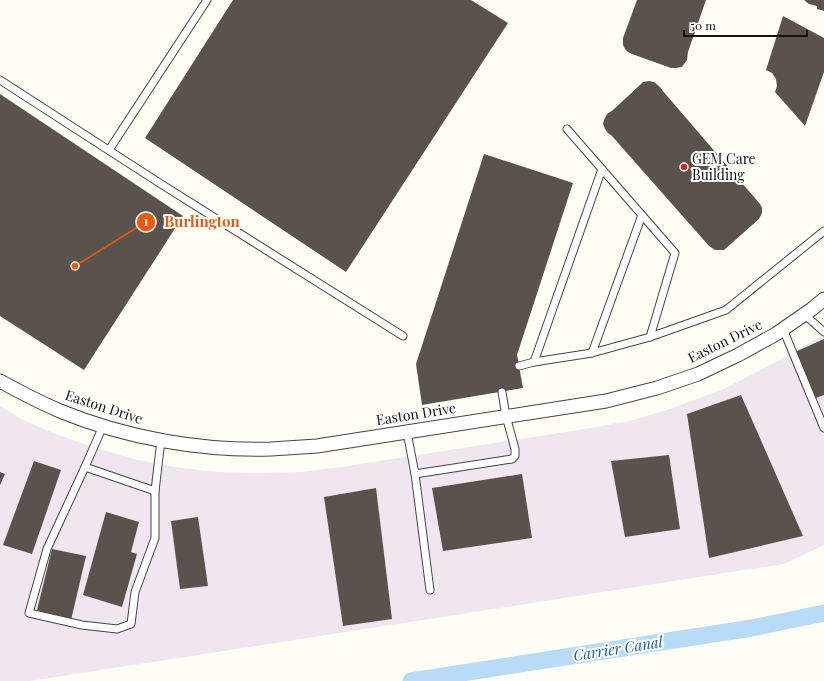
<svg xmlns="http://www.w3.org/2000/svg" width="824" height="681" font-family="'Playfair Display',serif">
  <style>
    .industrial { fill: #efe6ef }
    .lines { fill: none; stroke-linecap: round; stroke-linejoin: round }
    .canal { stroke: #b8dbf8; stroke-width: 17 }
    .building { fill: #5a534d }
    .service-casing { stroke: #444; stroke-width: 9 }
    .minor-casing { stroke: #444; stroke-width: 15 }
    .service { stroke: #fff; stroke-width: 7 }
    .minor { stroke: #fff; stroke-width: 13 }
    .poi-dot { fill: #c62924; stroke: #fff; stroke-width: 1.5 }
    .labels { text-anchor: middle; stroke-width: 4; stroke-linejoin: round; paint-order: stroke }
    .poi-label { font-size: 14px; fill: #111; stroke: #fff; text-anchor: start }
    .street-label { font-size: 14px; fill: #111; stroke: #fff }
    .water-label { font-size: 15px; font-style: italic; fill: #155ca8; stroke: #fff }
    .leader { fill: none; stroke: #e8590c; stroke-width: 1.5 }
    .callout-dot { fill: #e8590c; stroke: #fff; stroke-width: 1.5 }
    .mark-label { font-size: 12px; text-anchor: middle; font-weight: bold; fill: #fff }
    .callout-label { font-size: 15px; text-anchor: middle; font-weight: bold; fill: #e8590c; stroke: #fff; stroke-width: 4; stroke-linejoin: round; paint-order: stroke }
  </style>
  <rect width="100%" height="100%" fill="#fffef5"/>
  <!-- industrial -->
  <polygon class="industrial" points="824,334 824,545 784,564 30,681 0,681 0,406 21,419 53,433 95,448 138,460 174,467 216,472 254,473 301,472 341,467 597,427 633,420 670,409 726,388 776,362"/>
  <g class="lines">
    <!-- canal -->
    <polyline class="canal" points="411,681 752,628 824,613"/>
  </g>
  <!-- building -->
  <g class="building">
    <polygon points="233,0 471,0 508,23 346,272 145,138"/>
    <polygon points="637,0 706,0 688,52 687,60 682,67 676,68 671,68 632,54 628,52 625,49 623,45 623,38"/>
    <polygon points="804,0 824,0 824,11 817,9 817,6 809,4"/>
    <polygon points="783,16 824,38 824,72 805,126 775,92 777,86 776,79 772,73 766,70"/>
    <polygon points="649,81 654,82 660,87 662,90 760,204 762,208 762,213 759,219 724,250 715,250 709,246 612,136 608,133 605,129 603,124 604,120 607,114 613,110 641,84 643,82"/>
    <polygon points="0,94 183,216 84,370 0,316"/>
    <polygon points="484,154 573,183 517,355 523,388 422,405 416,364"/>
    <polygon points="824,339 824,395 813,399 795,352"/>
    <polygon points="741,395 803,536 709,558 687,414"/>
    <polygon points="669,455 680,529 625,537 611,461"/>
    <polygon points="34,461 61,470 32,554 3,545"/>
    <polygon points="0,472 5,474 0,485"/>
    <polygon points="522,474 532,538 443,551 432,488"/>
    <polygon points="376,488 392,619 343,626 324,497"/>
    <polygon points="106,512 139,522 131,552 137,554 122,607 83,595"/>
    <polygon points="198,517 208,586 180,589 171,521"/>
    <polygon points="52,549 86,556 71,620 37,610"/>
  </g>
  <g class="lines">
    <defs>
      <g id="service">
        <polyline points="0,80 161,184 403,336"/>
        <polyline points="567,129 675,253 650,337 726,310 824,231"/>
        <polyline points="109,150 207,0"/>
        <polyline points="602,169 534,362 592,353 650,337"/>
        <polyline points="804,314 824,332"/>
        <polyline points="783,329 824,428"/>
        <polyline points="592,353 642,215"/>
        <polyline points="519,366 534,362"/>
        <polyline points="103,426 85,467 155,491 161,440"/>
        <polyline points="407,432 415,474 430,590"/>
        <polyline points="85,467 47,549 29,613 82,625 117,629 131,624 135,592 155,538 155,491"/>
        <polyline points="415,474 512,459 515,456 515,449 506,416 502,392"/>
      </g>
      <path id="minor" d="M0 381C20 392 39 402 60 411 126 438 200 451 271 449 286 448 302 447 317 446L606 401 657 388 698 374 738 355 776 334 812 309 824 299"/>
    </defs>
    <!-- service casing -->
    <use href="#service" class="service-casing"/>
    <!-- minor casing -->
    <use href="#minor" class="minor-casing"/>
    <!-- service -->
    <use href="#service" class="service"/>
    <!-- minor -->
    <use href="#minor" class="minor"/>
  </g>
  <!-- markers -->
  <circle class="poi-dot" cx="684" cy="167" r="4"/>
  <g class="labels">
    <!-- poi labels -->
    <g class="poi-label">
      <text x="692" y="164">GEM Care<tspan x="692" dy="16">Building</tspan></text>
    </g>
    <!-- street labels -->
    <g class="street-label">
      <text transform="translate(725 341) rotate(-26)" y="5">Easton Drive</text>
      <text transform="translate(104 407) rotate(18)" y="5">Easton Drive</text>
      <text transform="translate(416 414) rotate(-9)" y="5">Easton Drive</text>
    </g>
    <!-- water labels -->
    <g class="water-label">
      <text transform="translate(618 649) rotate(-9)" y="5">Carrier Canal</text>
    </g>
  </g>
  <!-- callouts -->
  <path class="leader" d="M75 266L146 222"/>
  <g class="callout-dot">
    <circle cx="75" cy="266" r="4"/>
    <circle cx="146" cy="222" r="10"/>
  </g>
  <g class="mark-label">
    <text x="146" y="226">1</text>
  </g>
  <g class="callout-label">
    <text x="202" y="227">Burlington</text>
  </g>
  <!-- scale -->
  <path d="M684 30v6h123v-6" fill="none" stroke="#111111" stroke-width="2"/>
  <text x="690" y="30" font-size="12" fill="#111111" stroke="#ffffff" stroke-width="3" paint-order="stroke">50 m</text>
</svg>
